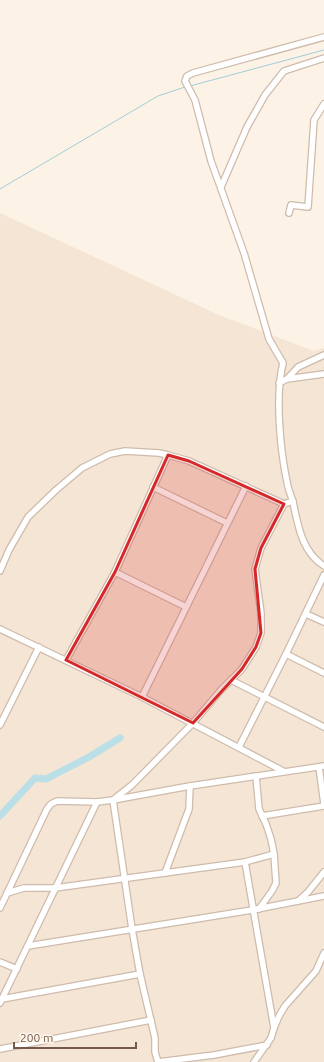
<svg xmlns="http://www.w3.org/2000/svg" width="324" height="1062" font-family="Ubuntu,sans-serif">
  <style>
    .residential { fill: #f4e5d4 }
    .lines { fill: none; stroke-linecap: round; stroke-linejoin: round }
    .stream { stroke: #a0ced7; stroke-width: 1 }
    .river { stroke: #badfe6; stroke-width: 7 }
    .minor-casing { stroke: #cebbac; stroke-width: 8 }
    .minor { stroke: #fff; stroke-width: 5.5 }
    .marked { fill: #d62828; fill-opacity: 0.2; stroke: #d62828; stroke-width: 3; stroke-linejoin: round }
  </style>
  <rect width="100%" height="100%" fill="#fcf3e6"/>
  <!-- residential -->
  <polygon class="residential" points="0,213 219,315 314,351 324,348 324,1062 0,1062"/>
  <g class="lines">
    <!-- stream -->
    <g class="stream">
      <polyline points="190,86 324,50"/>
      <polyline points="0,189 158,96 185,87"/>
    </g>
    <!-- river -->
    <polyline class="river" points="0,816 35,778 46,779 89,757 120,738"/>
    <defs>
      <g id="minor">
        <path d="M324 37 193 73 187 76 185 81 195 100 211 161 244 253 269 339 283 363C275 395 280 449 287 482 288 489 291 495 293 502 298 526 302 552 324 566"/>
        <polyline points="221,187 247,127 265,95 284,71 324,58"/>
        <polyline points="289,213 291,205 308,207 314,120 324,104"/>
        <polyline points="287,379 324,374"/>
        <polyline points="279,383 287,379 298,367 324,355"/>
        <polyline points="153,487 227,523"/>
        <polyline points="0,571 9,550 28,517 56,490 82,468 110,454 125,451 159,453 168,455 189,461 284,504 293,501"/>
        <polyline points="115,572 186,607"/>
        <polyline points="306,614 324,622"/>
        <polyline points="0,629 142,697 283,771"/>
        <polyline points="286,654 324,673"/>
        <polyline points="66,660 115,572 168,455"/>
        <polyline points="231,680 324,727"/>
        <polyline points="142,697 246,486"/>
        <polyline points="0,725 39,647"/>
        <polyline points="239,747 286,654 324,575"/>
        <polyline points="319,767 324,804"/>
        <polyline points="256,776 259,809 266,824 271,839 274,854 276,883 272,891 259,909"/>
        <polyline points="262,816 324,806"/>
        <polyline points="245,862 274,1028 271,1038 254,1062"/>
        <polyline points="165,873 189,809 190,786"/>
        <polyline points="7,893 24,888 55,888 245,862 274,854"/>
        <polyline points="298,901 308,892 324,872"/>
        <polyline points="0,908 47,809 51,804 57,801 97,802 113,800 190,786 324,766"/>
        <polyline points="28,946 252,910 324,896"/>
        <polyline points="0,962 17,969"/>
        <polyline points="2,999 140,974"/>
        <polyline points="0,1003 97,802"/>
        <polyline points="274,1028 279,1016 285,1006 316,971 324,953"/>
        <polyline points="0,1049 151,1020"/>
        <polyline points="158,1062 155,1052 155,1038 140,974 132,929 113,800 132,785 193,723 221,690 242,669 256,647 261,633 261,613 255,569 261,548 284,504"/>
        <polyline points="158,1062 214,1055 267,1045"/>
      </g>
    </defs>
    <!-- minor casing -->
    <use href="#minor" class="minor-casing"/>
    <!-- minor -->
    <use href="#minor" class="minor"/>
  </g>
  <!-- marked area -->
  <path class="marked" d="M168 455 189 461 284 504 261 548 255 569 261 633 256 647 242 669 193 723 66 660 115 572Z"/>
  <!-- scale -->
  <path d="M14 1042v6h122v-6" fill="none" stroke="#755a4b" stroke-width="2"/>
  <text x="20" y="1042" font-size="12" fill="#755a4b" stroke="#fff7ec" stroke-width="3" paint-order="stroke">200 m</text>
</svg>
